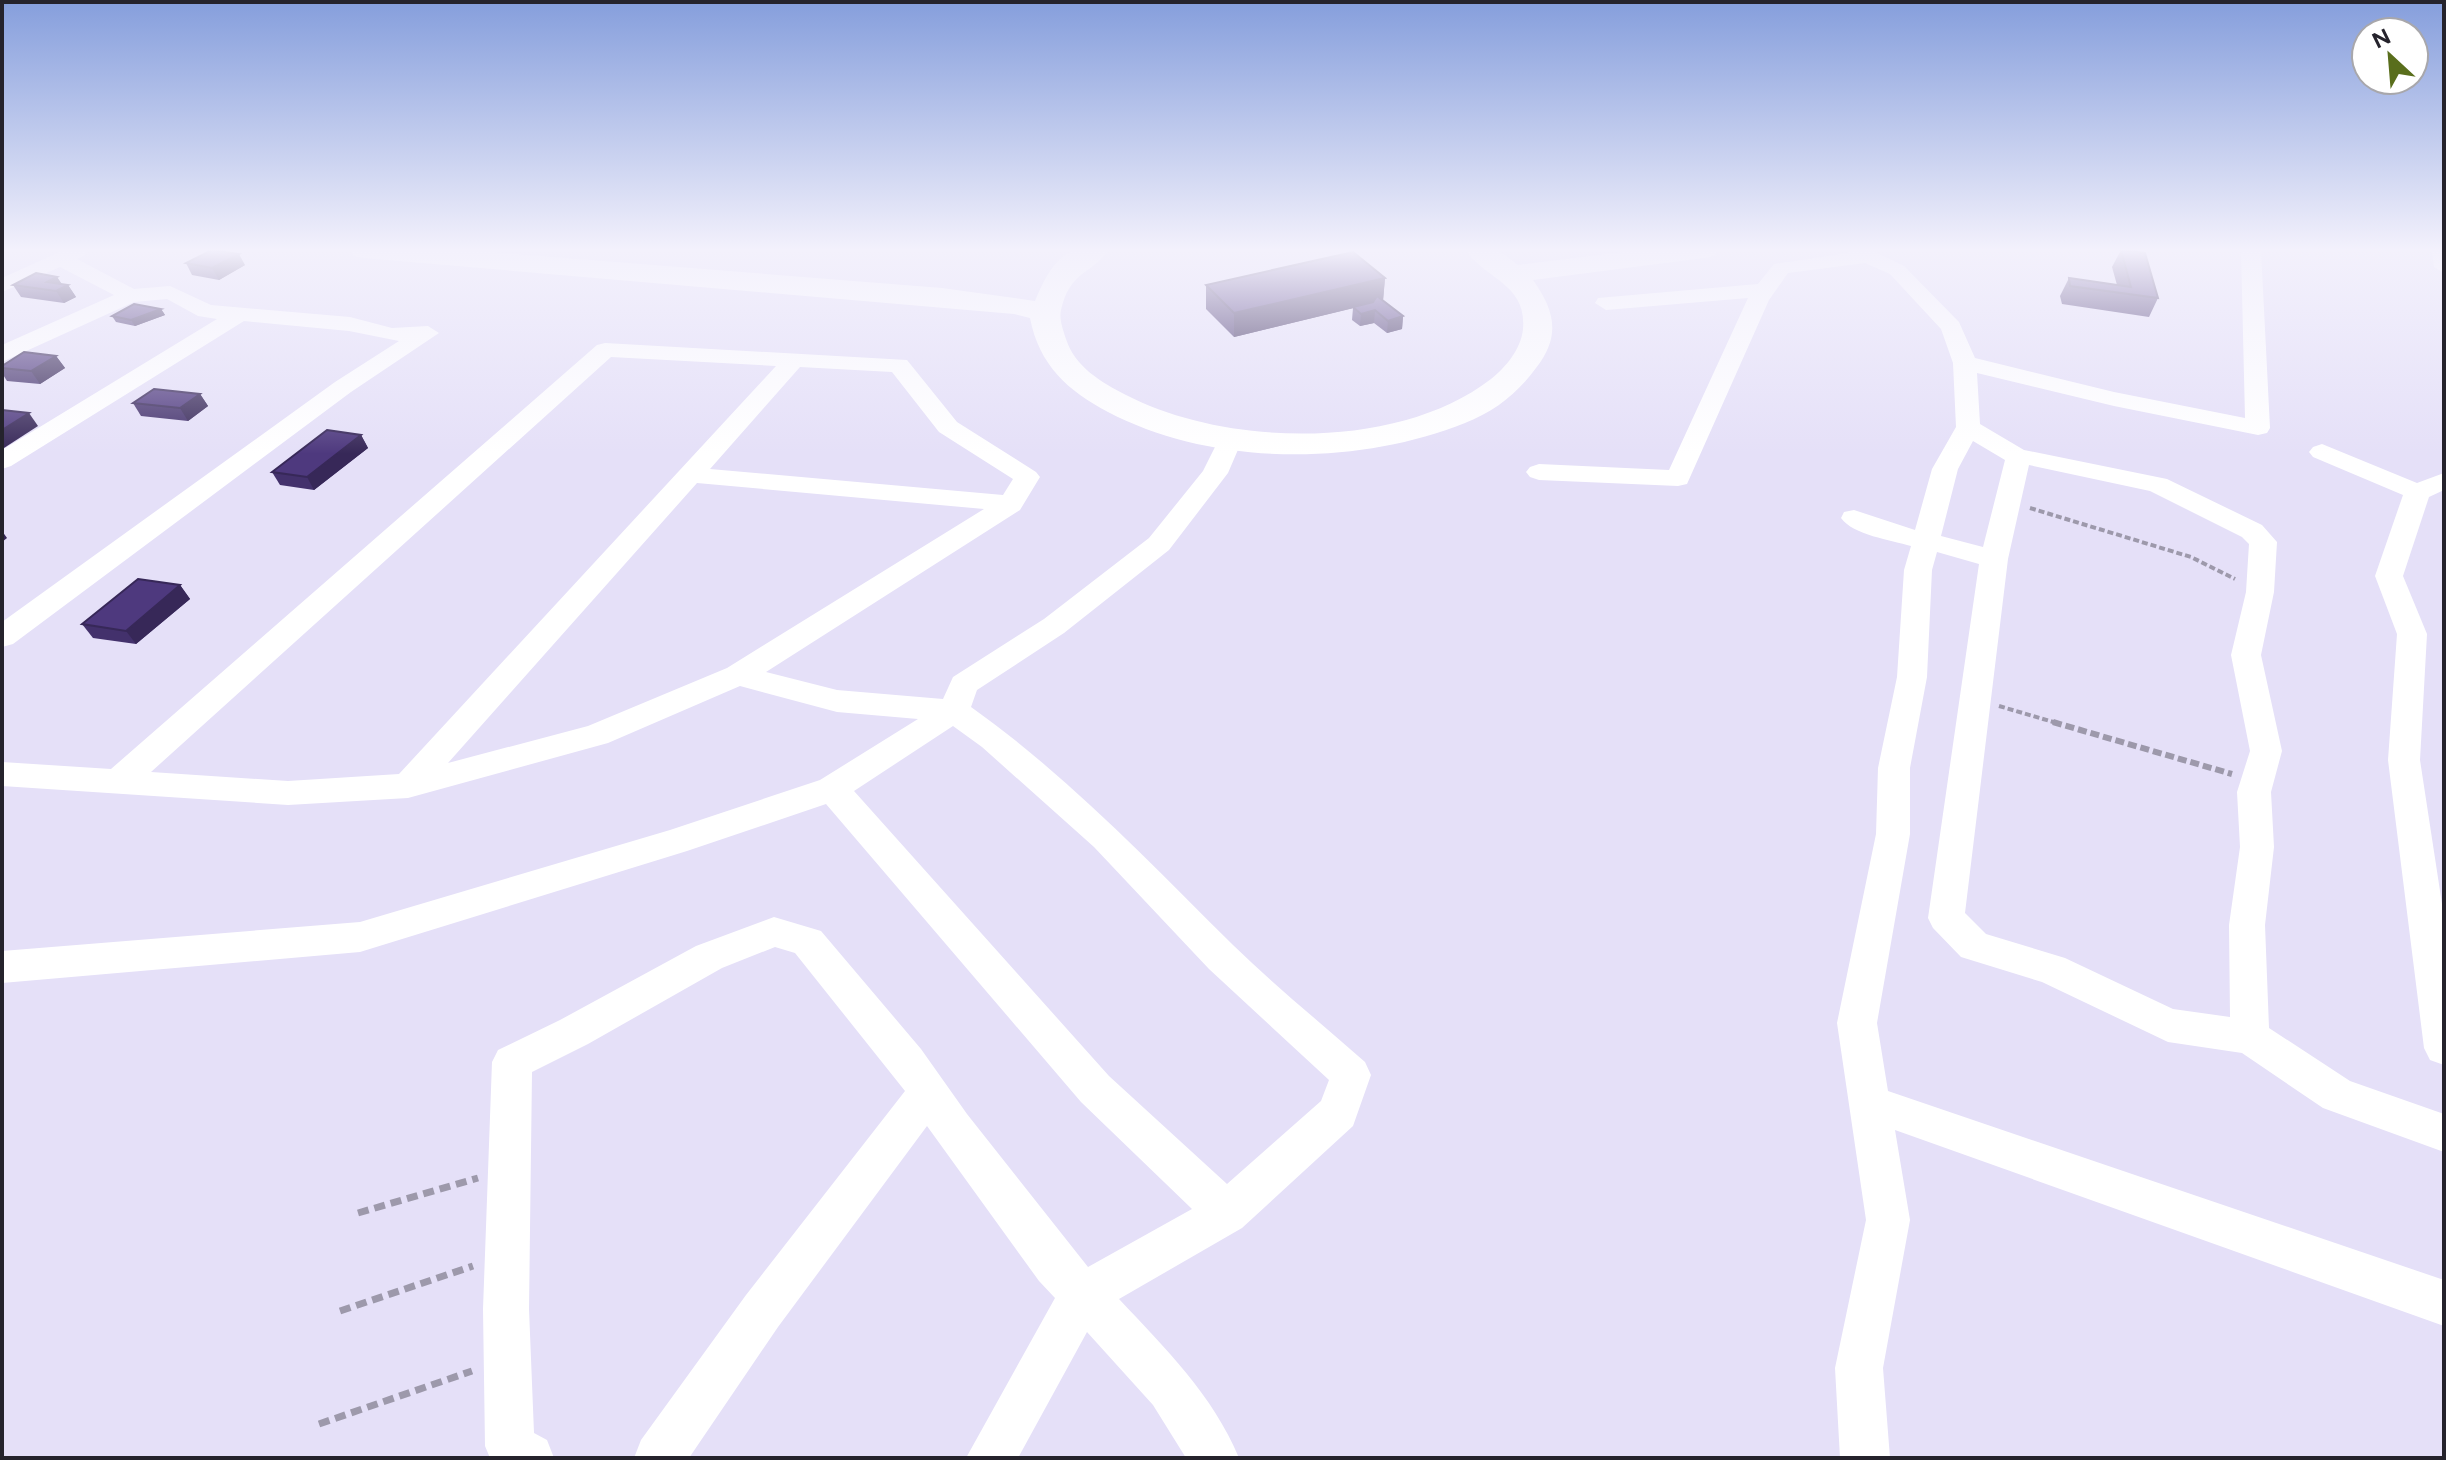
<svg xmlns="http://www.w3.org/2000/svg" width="2446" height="1460" font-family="Figtree,sans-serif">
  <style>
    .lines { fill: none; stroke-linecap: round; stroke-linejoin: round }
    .path-far2 { stroke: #9d99ab; stroke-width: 4; stroke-dasharray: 6 3; stroke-linecap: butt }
    .path-far1 { stroke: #9d99ab; stroke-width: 6; stroke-dasharray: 9 4; stroke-linecap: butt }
    .path { stroke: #9d99ab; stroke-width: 7; stroke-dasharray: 11 6; stroke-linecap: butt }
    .street { fill: #fff; fill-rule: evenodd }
    .secondary { fill: #fff; fill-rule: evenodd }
    .wall { fill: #43316c }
    .shaded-wall { fill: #372858 }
    .building { fill: #4e397e; stroke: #372858; stroke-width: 2 }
  </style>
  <rect width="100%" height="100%" fill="#e5e0f8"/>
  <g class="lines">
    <!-- path-far2 -->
    <g class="path-far2">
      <polyline points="2030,508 2191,557 2235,579"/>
      <polyline points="1999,706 2060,724"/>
    </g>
    <!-- path-far1 -->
    <polyline class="path-far1" points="2053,722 2232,774"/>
    <!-- path -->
    <g class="path">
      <polyline points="358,1213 478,1178"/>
      <polyline points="340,1311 473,1266"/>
      <polyline points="319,1424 472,1371"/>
    </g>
    <!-- street -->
    <g class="street">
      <polygon points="64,250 87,250 85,255 77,259 134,289 170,286 211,305 350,317 392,328 428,326 439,333 351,392 13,644 2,647 2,622 335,382 399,341 349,331 244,321 11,466 2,469 2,450 217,319 198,316 167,299 134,302 2,362 2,345 114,295 60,267 2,292 2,278"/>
      <path d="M1846 250H1871L1904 266 1959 322 1975 358 2114 392 2245 418 2241 250H2261L2270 428 2267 433 2258 435 2114 406 1977 373 1980 424 2024 450 2167 479 2262 525 2277 542 2274 592 2261 655 2282 751 2271 792 2274 847 2265 925 2269 1028 2350 1081 2444 1114V1152L2323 1108 2242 1053 2168 1042 2042 982 1961 957 1933 928 1928 918 1979 564 1937 552 1932 570 1927 677 1910 768V834L1877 1023 1888 1091 2444 1280V1326L1895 1130 1910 1220 1883 1368 1890 1458H1840L1835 1368 1866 1220 1837 1023 1876 834 1878 768 1897 677 1904 570 1911 546C1891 540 1853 535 1841 518L1844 512 1854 510 1915 530 1932 469 1956 427 1953 363 1941 329 1890 274 1865 263 1788 273 1769 300 1687 484 1678 486 1539 480 1530 477 1526 472 1530 467 1539 464 1669 470 1748 298 1606 310 1595 303 1598 298 1758 284 1774 264 1848 253ZM1973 441 2005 460 1983 547 1941 536 1958 469ZM2029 465 2150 491 2242 537 2249 544 2246 592 2231 655 2250 751 2237 792 2240 847 2229 925 2230 1017 2173 1009 2065 958 1986 934 1965 913 2008 559Z"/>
      <polygon points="2432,250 2444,250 2444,273 2434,267"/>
      <path d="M605 343 907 360 957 422 1036 472 1040 477 1020 510 766 672 837 690 943 699 953 677 1044 619 1149 538 1203 471 1222 433H1240L1243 438 1228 473 1169 550 1064 633 977 690 971 707C1068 776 1149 862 1233 945 1275 986 1321 1023 1365 1062L1371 1075 1353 1126 1242 1228 1119 1299C1165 1348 1213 1395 1239 1458H1186L1153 1405 1087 1332 1018 1458H966L1055 1298 1039 1281 927 1126 778 1327 689 1458H634L641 1440 746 1295 905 1091 795 953 775 947 722 968 588 1044 532 1072 529 1309 534 1433 547 1440 554 1458H490L485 1446 483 1309 492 1062 498 1050 560 1020 696 946 774 917 821 931 921 1049 967 1114 1088 1267 1192 1209 1081 1102 826 804 687 851 360 952 2 983V951L360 922 670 830 820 780 918 719 837 712 740 686 608 743 408 798 288 805 2 786V762L111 769 597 345ZM611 357 776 366 399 774 288 781 151 772ZM800 367 892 372 939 432 1013 479 1003 495 710 469ZM697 483 984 509 727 668 588 726 448 763ZM953 726 982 747 1094 847 1209 969 1329 1080 1321 1101 1227 1184 1109 1076 854 791Z"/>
      <polygon points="2322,444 2417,483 2444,473 2444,490 2429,497 2403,576 2427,634 2420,760 2444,917 2444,1065 2430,1060 2424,1048 2388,760 2397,634 2375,576 2403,495 2313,457 2309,452 2313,447"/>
    </g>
    <!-- secondary -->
    <path class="secondary" d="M350 250H465L942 288 1035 301C1043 282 1054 257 1075 250 1084 247 1098 250 1108 250 1093 274 1070 270 1061 310 1059 319 1063 330 1066 339 1075 367 1101 382 1126 395 1227 447 1398 451 1491 379 1506 367 1521 349 1523 329 1527 283 1484 279 1466 250H1498L1518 265 1639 250H1718L1714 256 1704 258 1533 280C1555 311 1561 336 1536 368 1518 393 1494 412 1465 423 1357 466 1213 467 1108 412 1068 391 1039 365 1030 318L1014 314 364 258 354 256Z"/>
  </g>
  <!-- wall -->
  <g class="wall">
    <polygon points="2121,250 2158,298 2149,317 2062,304 2060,296 2069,278 2117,285 2112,267"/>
    <polygon points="186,263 245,265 219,280 192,275"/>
    <polygon points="57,277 61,284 68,285 76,297 64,303 21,297 13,285"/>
    <polygon points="1385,278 1383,300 1403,316 1402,329 1387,333 1374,323 1360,326 1352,320 1353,308 1234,337 1206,309 1206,285"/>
    <polygon points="161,309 165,315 135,326 116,322 112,316"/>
    <polygon points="56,356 65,368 40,384 7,381 2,373 2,368"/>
    <polygon points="200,394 208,406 188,421 141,416 133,403"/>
    <polygon points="361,435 368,448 314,490 280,485 272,472"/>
    <polygon points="180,585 190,599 136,644 93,638 82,624"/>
  </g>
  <!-- shaded-wall -->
  <g class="shaded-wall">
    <polygon points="239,254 245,265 219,280 212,268"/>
    <polygon points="57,277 64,287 68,285 76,297 64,303 56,291 47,282"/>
    <polygon points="1385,278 1383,301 1234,337 1234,313"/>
    <polygon points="161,309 165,315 135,326 131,320"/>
    <polygon points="1375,310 1374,323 1360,326 1361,314"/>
    <polygon points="1403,316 1402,329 1387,333 1388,321"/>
    <polygon points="56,356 65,368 40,384 31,371"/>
    <polygon points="200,394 208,406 188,421 180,408"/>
    <polygon points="29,413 38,426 4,448 2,445 2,430"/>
    <polygon points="361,435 368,448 314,490 307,477"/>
    <polygon points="2,531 7,538 2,542"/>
    <polygon points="180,585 190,599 136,644 126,631"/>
  </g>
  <!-- building -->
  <g class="building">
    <polygon points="212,250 239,254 212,268 186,263"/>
    <polygon points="2121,250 2145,253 2158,298 2070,286 2069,278 2131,287"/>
    <polygon points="1353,252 1385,278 1234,313 1206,285"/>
    <polygon points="36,273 57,277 47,282 68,285 56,291 13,285"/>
    <polygon points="1377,296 1403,316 1388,321 1375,310 1361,314 1353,307 1373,302"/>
    <polygon points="134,304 161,309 131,320 112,316"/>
    <polygon points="24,352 56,356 31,371 2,368 2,366"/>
    <polygon points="154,389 200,394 180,408 133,403"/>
    <polygon points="2,410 29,413 2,430"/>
    <polygon points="327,430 361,435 307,477 272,472"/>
    <polygon points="138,579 180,585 126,631 82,624"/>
  </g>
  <!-- sky -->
  <linearGradient id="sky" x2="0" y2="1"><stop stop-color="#859edc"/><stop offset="0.55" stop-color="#f3f1fc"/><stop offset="1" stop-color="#f3f1fc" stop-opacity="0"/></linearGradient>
  <rect width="2446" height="454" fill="url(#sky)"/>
  <!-- border -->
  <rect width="2446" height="1460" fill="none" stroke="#25232c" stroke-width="8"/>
  <!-- north arrow -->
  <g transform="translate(2390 56) rotate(334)"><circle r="38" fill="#ffffff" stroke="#a8a7ab" stroke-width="2"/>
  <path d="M0-6L14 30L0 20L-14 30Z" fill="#596e1c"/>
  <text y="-12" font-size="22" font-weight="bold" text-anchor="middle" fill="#25232c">N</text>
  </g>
</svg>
